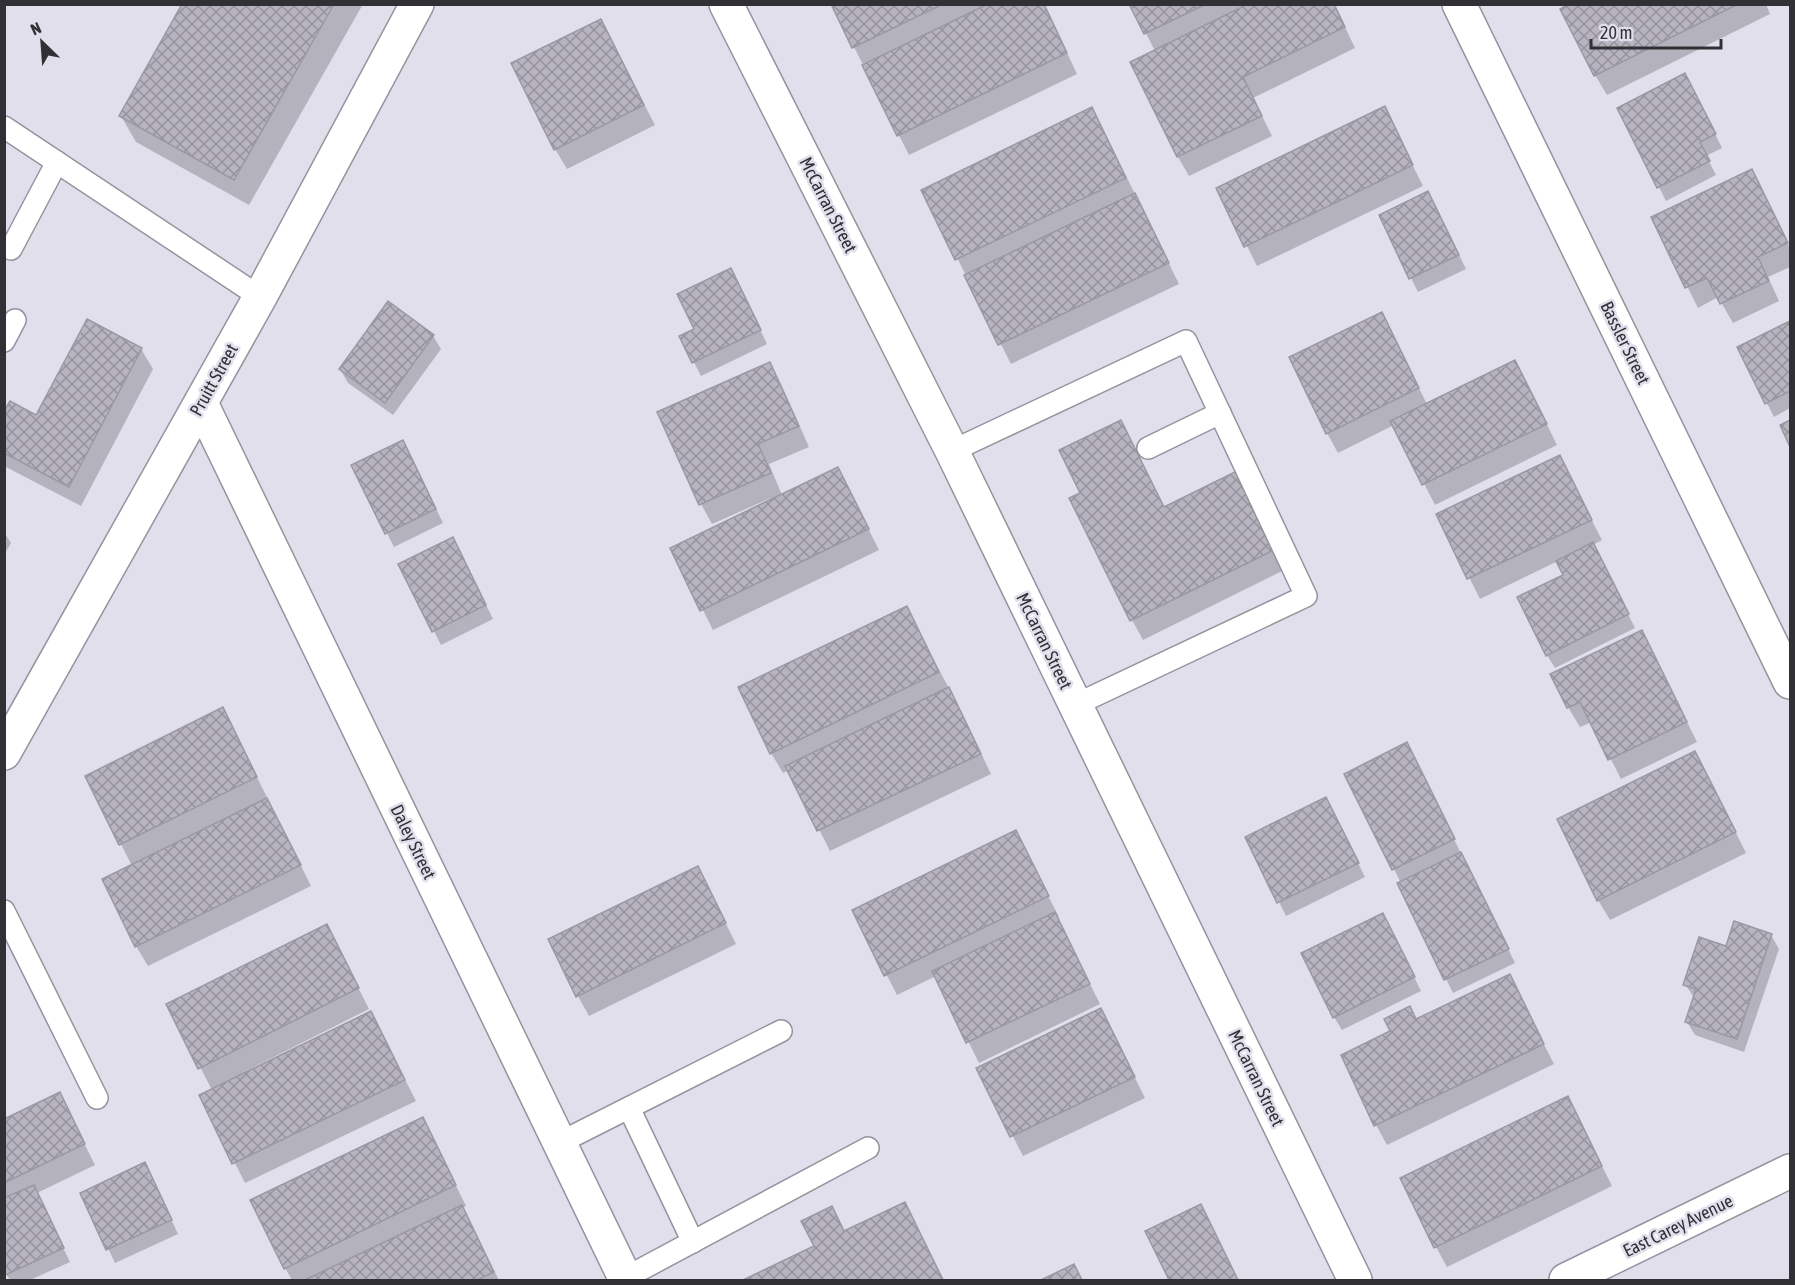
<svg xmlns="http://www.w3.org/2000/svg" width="1795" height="1285" font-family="'Asap Condensed',sans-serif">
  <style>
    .shadow { fill: #0003 }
    .building { fill: url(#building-cross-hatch); stroke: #9a98a3; stroke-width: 1.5 }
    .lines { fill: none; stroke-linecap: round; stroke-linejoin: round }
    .service-casing { stroke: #95939e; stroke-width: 24 }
    .minor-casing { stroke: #95939e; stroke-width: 36 }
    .secondary-casing { stroke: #95939e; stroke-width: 36 }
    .service { stroke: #fff; stroke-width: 21 }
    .minor { stroke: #fff; stroke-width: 33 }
    .secondary { stroke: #fff; stroke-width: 33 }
    .labels { text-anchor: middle; stroke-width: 5; stroke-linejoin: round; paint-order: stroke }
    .street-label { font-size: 18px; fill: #313035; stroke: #e2dfec }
  </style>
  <defs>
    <pattern id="building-cross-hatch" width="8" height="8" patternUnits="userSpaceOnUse" patternTransform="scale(1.5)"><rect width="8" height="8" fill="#b7b4c0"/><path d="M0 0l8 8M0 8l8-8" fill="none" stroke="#95939d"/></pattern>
  </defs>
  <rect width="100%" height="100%" fill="#e2dfec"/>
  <!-- shadow -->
  <g class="shadow">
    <polygon points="184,4 363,4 249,205 136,142 121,116"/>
    <polygon points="832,4 1044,4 1077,74 909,155"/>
    <polygon points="1131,4 1334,4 1355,48 1253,98 1272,136 1189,176 1178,157 1155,51"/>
    <polygon points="1572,4 1766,4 1770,14 1607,95 1595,75"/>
    <polygon points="601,21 655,125 567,169 555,149"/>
    <polygon points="1693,89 1722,148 1706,156 1716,175 1666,201 1619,109"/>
    <polygon points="1384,108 1423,186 1257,266 1218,188"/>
    <polygon points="1103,129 1179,284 1011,364 923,191"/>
    <polygon points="1751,171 1790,248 1790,267 1768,277 1779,301 1733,323 1718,297 1698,308 1653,218"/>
    <polygon points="1435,206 1466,269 1418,292 1411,278"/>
    <polygon points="738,283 767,344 701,376 681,337 696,329"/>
    <polygon points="1381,314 1427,404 1526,382 1557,445 1435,505 1394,425 1338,453 1327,433"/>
    <polygon points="1790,323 1790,408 1774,417 1739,348"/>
    <polygon points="433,336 441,349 393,415 348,383 340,369"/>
    <polygon points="141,349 153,369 81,506 4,466 4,414 37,417"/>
    <polygon points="769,364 781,384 809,447 769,464 782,495 838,469 879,550 713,630 672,549 772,500 771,498 712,524 701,504 659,413"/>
    <polygon points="1120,422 1165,509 1240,471 1290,567 1143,640 1132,620 1082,493"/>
    <polygon points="410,455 443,523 394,547 353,466"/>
    <polygon points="1559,457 1602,540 1593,545 1635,628 1555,668 1547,655 1565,575 1558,561 1480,599 1438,515"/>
    <polygon points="4,532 11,543 4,555"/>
    <polygon points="460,552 493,619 441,645 400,565"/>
    <polygon points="906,608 960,709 991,774 830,851 789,770 783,773 771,753"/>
    <polygon points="1642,632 1697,742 1621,779 1592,722 1580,727 1568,707"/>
    <polygon points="223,709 311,886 148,966 136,946 132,866 87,777"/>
    <polygon points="1414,758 1515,963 1453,993 1399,884 1401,883 1346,774"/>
    <polygon points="1706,773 1746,853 1610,920 1598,900"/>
    <polygon points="1333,813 1365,877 1286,916 1247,837"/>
    <polygon points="1015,832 1059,917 1057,918 1100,1004 979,1063 936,976 897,995 854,911"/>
    <polygon points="698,868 736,944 589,1016 578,996"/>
    <polygon points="327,926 369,1009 244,1072 245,1074 371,1013 416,1101 245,1183 201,1096 212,1090 168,1005"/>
    <polygon points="1390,928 1421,991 1342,1030 1334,1017"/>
    <polygon points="1771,935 1779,949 1744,1052 1695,1035 1687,1022 1695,999 1685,984 1727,948"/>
    <polygon points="1509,976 1554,1064 1387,1145 1376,1125 1392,1032 1410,1008 1417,1020"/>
    <polygon points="1101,1010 1145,1098 1023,1156 978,1069"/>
    <polygon points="59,1094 95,1165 37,1193 70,1262 30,1280 10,1280 4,1271 4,1121"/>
    <polygon points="1568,1098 1612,1186 1447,1267 1436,1247"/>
    <polygon points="433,1139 466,1206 462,1208 499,1280 292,1280 285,1268"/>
    <polygon points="152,1178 178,1234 115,1263 82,1193"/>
    <polygon points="905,1204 944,1280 747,1280 816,1247 832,1208 845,1232"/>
    <polygon points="1208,1219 1238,1280 1171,1280 1147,1231"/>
    <polygon points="1073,1266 1082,1280 1044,1280"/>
  </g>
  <!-- building -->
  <g class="building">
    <polygon points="182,4 334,4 234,180 119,116"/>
    <polygon points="831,4 943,4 852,48"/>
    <polygon points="988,4 1044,4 1067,53 897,136 862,65"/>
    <polygon points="1129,4 1206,4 1144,34"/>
    <polygon points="1248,4 1334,4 1345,27 1243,77 1262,116 1177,157 1130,62"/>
    <polygon points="1569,4 1738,4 1594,76 1560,9"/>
    <polygon points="601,19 644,105 554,150 511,63"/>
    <polygon points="1685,73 1716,134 1700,142 1710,161 1657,188 1617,108"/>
    <polygon points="1385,106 1413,165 1244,247 1216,188"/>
    <polygon points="1092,107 1126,178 955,260 921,190"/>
    <polygon points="1752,169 1788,243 1758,257 1769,281 1720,304 1707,278 1685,288 1651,217"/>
    <polygon points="1428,191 1459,255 1409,279 1379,215"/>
    <polygon points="1135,193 1169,263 998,345 964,275"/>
    <polygon points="731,268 761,330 692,363 679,336 694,329 677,294"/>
    <polygon points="388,301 434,335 385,403 339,369"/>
    <polygon points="1382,312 1419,388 1326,434 1289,357"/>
    <polygon points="87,319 142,348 69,487 4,453 4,411 10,401 36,415"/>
    <polygon points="1790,321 1790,391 1765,404 1737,347"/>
    <polygon points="1515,360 1547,424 1422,485 1390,421"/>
    <polygon points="770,362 799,426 758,444 771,473 699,505 657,412"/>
    <polygon points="1121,420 1164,507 1241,469 1280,547 1130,621 1069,498 1080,493 1059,450"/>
    <polygon points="1790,420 1790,447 1780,425"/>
    <polygon points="403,440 436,509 385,534 351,465"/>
    <polygon points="1560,455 1592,520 1467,579 1436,514"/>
    <polygon points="838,467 869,529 700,611 670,548"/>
    <polygon points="453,537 486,605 432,632 398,564"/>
    <polygon points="1593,542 1629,614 1546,656 1517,597 1563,575 1556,561"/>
    <polygon points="907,606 939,672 770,754 738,687"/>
    <polygon points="1642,630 1687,722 1608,760 1580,702 1567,708 1550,674"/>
    <polygon points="949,687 981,754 817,831 785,766"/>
    <polygon points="223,707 257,777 119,845 85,776"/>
    <polygon points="1407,742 1455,839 1392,870 1344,774"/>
    <polygon points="1695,751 1736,832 1597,901 1557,819"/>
    <polygon points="1326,797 1359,863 1277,903 1245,837"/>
    <polygon points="267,798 301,865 135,947 102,879"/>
    <polygon points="1016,830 1049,896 884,976 852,910"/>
    <polygon points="1461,852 1509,949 1444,980 1397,883"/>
    <polygon points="698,866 726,923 576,997 548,939"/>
    <polygon points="1055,912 1090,984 966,1043 932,971"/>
    <polygon points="1383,913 1415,977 1333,1018 1301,953"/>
    <polygon points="1734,921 1772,934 1737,1039 1685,1022 1696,989 1683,985 1699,937 1726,946"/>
    <polygon points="327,924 359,988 198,1069 166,1004"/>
    <polygon points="1510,974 1544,1044 1374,1126 1341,1055 1390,1031 1384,1019 1410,1006 1416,1019"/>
    <polygon points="1101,1008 1135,1077 1010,1137 976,1068"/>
    <polygon points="371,1011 405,1080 232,1164 199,1095"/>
    <polygon points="60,1092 85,1144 4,1183 4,1119"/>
    <polygon points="1568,1096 1602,1166 1434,1248 1400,1178"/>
    <polygon points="423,1117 456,1185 284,1269 250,1200"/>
    <polygon points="145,1162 172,1220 106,1250 80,1193"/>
    <polygon points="34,1185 64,1248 5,1275 4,1198"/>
    <polygon points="905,1202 943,1280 743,1280 814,1246 801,1221 832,1206 844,1231"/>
    <polygon points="1201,1204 1238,1280 1169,1280 1145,1231"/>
    <polygon points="462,1205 494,1272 477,1280 305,1280"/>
    <polygon points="1074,1264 1082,1280 1041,1280"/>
  </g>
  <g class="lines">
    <defs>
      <g id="service">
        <polyline points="4,127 260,297"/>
        <polyline points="11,249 57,162"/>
        <polyline points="4,341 15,320"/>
        <polyline points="1148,448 1220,413"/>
        <polyline points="952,451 1186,341 1306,596 1075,705"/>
        <polyline points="4,911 97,1098"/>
        <polyline points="629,1108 693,1242"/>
        <polyline points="559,1143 781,1031"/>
        <polyline points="625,1278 868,1148"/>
      </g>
      <g id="minor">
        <polyline points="726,4 952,451 1355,1280"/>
        <polyline points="1459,4 1790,682"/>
        <polyline points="201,403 626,1280"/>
        <polyline points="4,753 260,297 417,4"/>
      </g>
      <polyline id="secondary" points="1566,1280 1790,1171"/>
    </defs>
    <!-- service casing -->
    <use href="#service" class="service-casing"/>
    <!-- minor casing -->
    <use href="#minor" class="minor-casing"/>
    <!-- secondary casing -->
    <use href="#secondary" class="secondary-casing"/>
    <!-- service -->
    <use href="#service" class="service"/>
    <!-- minor -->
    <use href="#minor" class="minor"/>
    <!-- secondary -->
    <use href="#secondary" class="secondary"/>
  </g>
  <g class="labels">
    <!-- street labels -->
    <g class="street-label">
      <text transform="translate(828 205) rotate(63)" y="6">McCarran Street</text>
      <text transform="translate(1625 343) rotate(64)" y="6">Bassler Street</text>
      <text transform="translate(214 380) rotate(-61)" y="6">Pruitt Street</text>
      <text transform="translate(1044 641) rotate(64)" y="6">McCarran Street</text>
      <text transform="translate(413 842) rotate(64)" y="6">Daley Street</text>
      <text transform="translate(1256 1078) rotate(64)" y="6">McCarran Street</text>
      <text transform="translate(1678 1226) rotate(-26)" y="6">East Carey Avenue</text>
    </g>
  </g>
  <!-- border -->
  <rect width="1795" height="1285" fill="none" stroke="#313035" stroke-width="12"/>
  <!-- north arrow -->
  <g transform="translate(42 42) rotate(335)" stroke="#e2dfec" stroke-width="4.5" paint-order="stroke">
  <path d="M0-4.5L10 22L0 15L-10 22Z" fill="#313035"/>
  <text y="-9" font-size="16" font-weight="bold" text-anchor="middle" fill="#313035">N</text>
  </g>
  <!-- scale -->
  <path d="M1591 39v9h130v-9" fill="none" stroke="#313035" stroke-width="3"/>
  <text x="1600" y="39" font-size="18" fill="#313035" stroke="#e2dfec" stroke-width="4.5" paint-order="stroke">20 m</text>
</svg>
